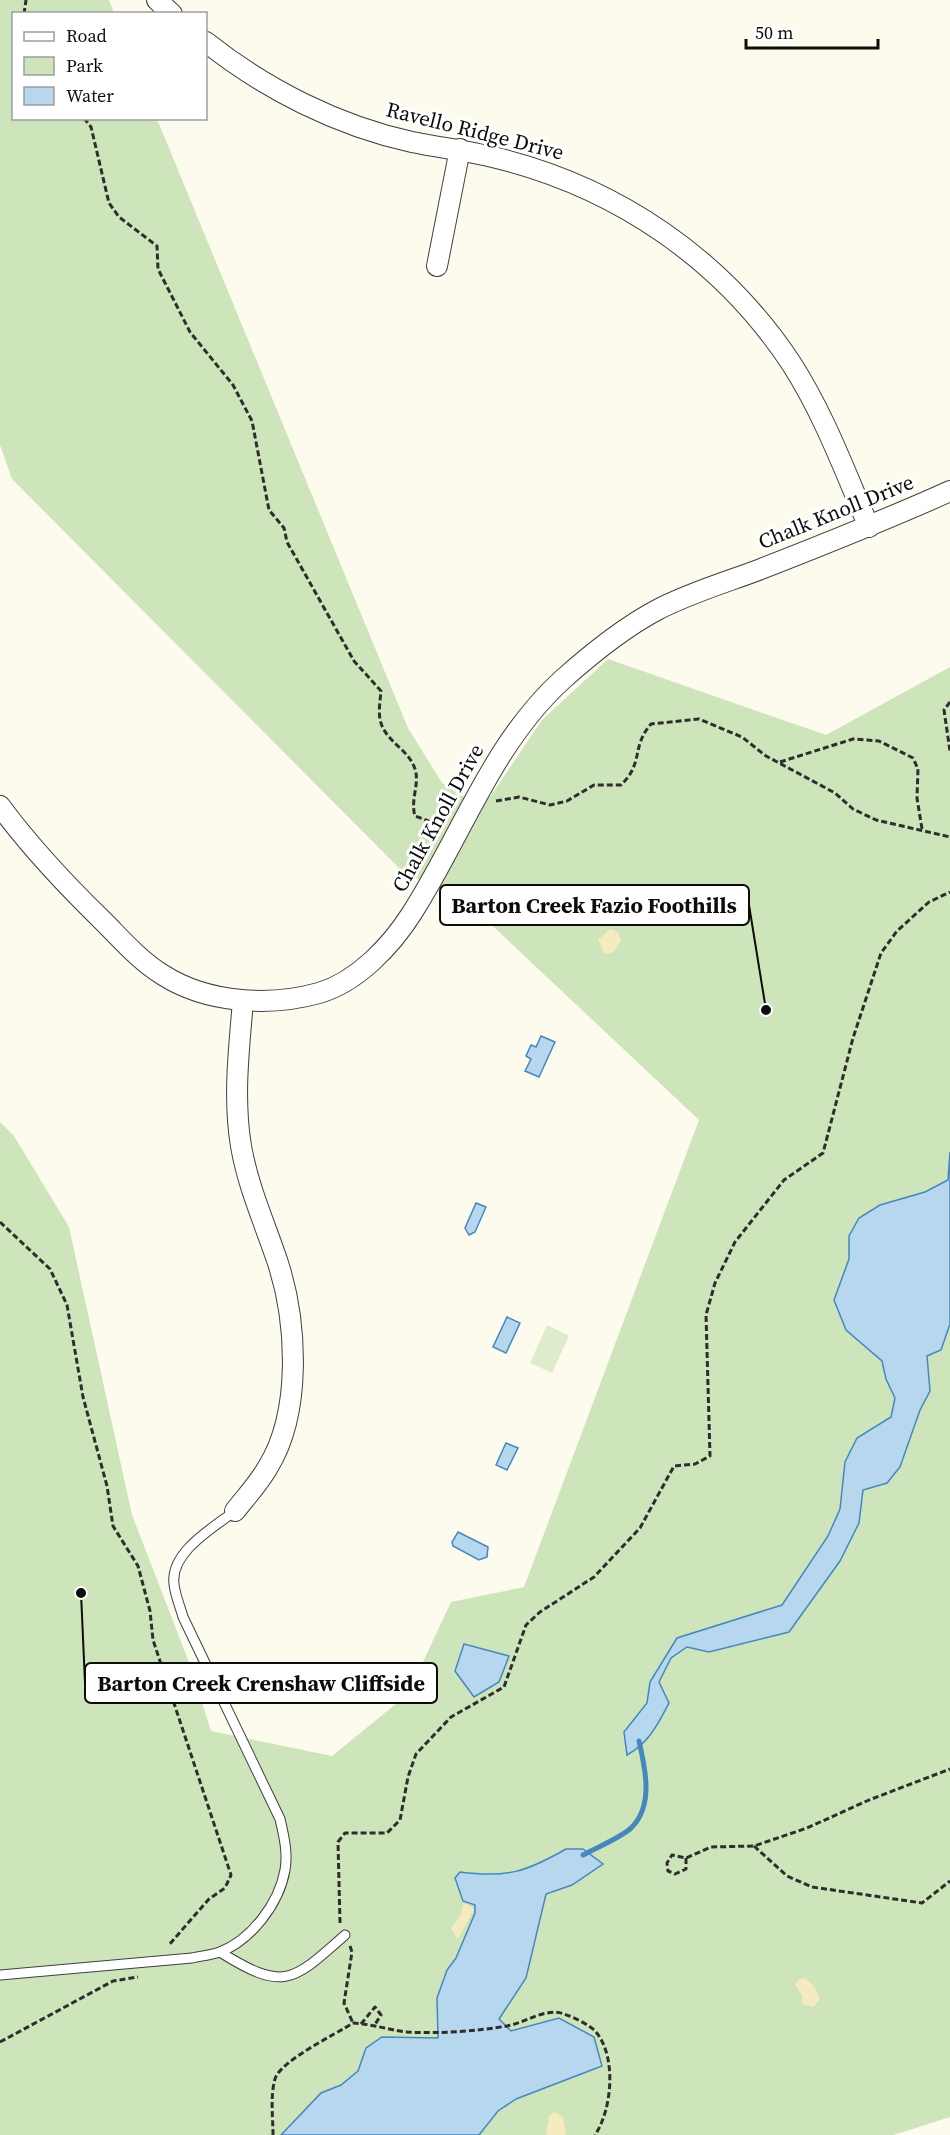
<svg xmlns="http://www.w3.org/2000/svg" width="950" height="2135" font-family="'Source Serif 4',serif">
  <style>
    .green { fill: #cee4ba }
    .sand { fill: #f4ebbe }
    .pitch { fill: #dfeccb }
    .water { fill: #b7d7ef; stroke: #4588bf; stroke-width: 1.5 }
    .lines { fill: none; stroke-linecap: round; stroke-linejoin: round }
    .stream { stroke: #4588bf; stroke-width: 5 }
    .service-casing { stroke: #3f3f3f; stroke-width: 11 }
    .minor-casing { stroke: #3f3f3f; stroke-width: 22 }
    .path { stroke: #2e2e2e; stroke-width: 3; stroke-dasharray: 6 3; stroke-linecap: butt }
    .service { stroke: #fff; stroke-width: 9 }
    .minor { stroke: #fff; stroke-width: 20 }
    .labels { text-anchor: middle; stroke-width: 6; stroke-linejoin: round; paint-order: stroke }
    .street-label { font-size: 21px; fill: #0c0c0c; stroke: #fff }
    .leader { fill: none; stroke: #0c0c0c; stroke-width: 2 }
    .callout-dot { fill: #0c0c0c; stroke: #fff; stroke-width: 2 }
    .callout { fill: #fff; stroke: #0c0c0c; stroke-width: 2 }
    .callout-label { font-size: 22px; text-anchor: middle; font-weight: bold; fill: #0c0c0c }
  </style>
  <rect width="100%" height="100%" fill="#fdfbed"/>
  <!-- green -->
  <polygon class="green" points="0,0 109,0 114,13 14,14 14,118 157,119 408,728 442,783 462,796 490,797 542,720 608,659 826,735 950,667 950,2117 894,2135 0,2135 0,1122 14,1136 69,1227 132,1515 192,1670 211,1731 332,1756 408,1694 451,1602 524,1587 699,1120 465,900 403,872 12,479 0,445"/>
  <!-- sand -->
  <g class="sand">
    <polygon points="610,929 618,932 621,940 614,952 605,954 598,940"/>
    <polygon points="466,1904 474,1909 458,1939 451,1929 461,1914 463,1905"/>
    <polygon points="805,1978 814,1986 820,1999 813,2007 802,2004 802,1995 795,1985 799,1979"/>
    <polygon points="554,2112 563,2117 566,2135 546,2135 549,2116"/>
  </g>
  <!-- pitch -->
  <polygon class="pitch" points="547,1325 569,1336 552,1373 530,1363"/>
  <!-- water -->
  <g class="water">
    <polygon points="541,1036 555,1042 539,1077 525,1071 531,1059 526,1056 531,1045 536,1047"/>
    <path d="M950 1152V1324L941 1350 927 1356 930 1391 920 1410 900 1467 887 1483 863 1490 859 1523 840 1561 789 1632 709 1652 687 1647 671 1658 659 1682 669 1703C658 1724 649 1743 627 1755L624 1732 647 1703 650 1682 677 1638 782 1605 828 1536 840 1509 845 1462 857 1438 891 1417 895 1398 886 1379 882 1361 846 1330 834 1300 849 1259V1236L859 1218 880 1205 925 1192 948 1180Z"/>
    <polygon points="476,1203 486,1207 475,1232 469,1235 465,1228"/>
    <polygon points="507,1317 520,1323 506,1353 493,1347"/>
    <polygon points="506,1443 518,1448 507,1470 496,1465"/>
    <polygon points="458,1532 488,1547 487,1557 479,1560 453,1546 452,1542"/>
    <polygon points="464,1644 509,1656 499,1682 474,1697 455,1671"/>
    <path d="M566 1849H583L603 1864 572 1885 546 1894 526 1978 499 2019 511 2031 559 2018 594 2037 602 2066 516 2099 498 2111 479 2135H281L321 2093 341 2085 358 2071 366 2048 382 2037 438 2038 437 1998 447 1970 456 1958 475 1913V1905L463 1901 455 1878 460 1872C507 1878 526 1872 566 1849Z"/>
  </g>
  <g class="lines">
    <!-- stream -->
    <path class="stream" d="M583 1855C595 1848 623 1837 632 1827 654 1805 645 1767 639 1741"/>
    <defs>
      <g id="service">
        <path d="M220 1952C284 1992 292 1982 345 1935"/>
        <path d="M0 1975 192 1958C201 1956 211 1955 220 1952 251 1940 279 1904 285 1870 288 1853 284 1836 280 1819L183 1617C180 1606 175 1595 174 1584 170 1552 213 1528 235 1511"/>
      </g>
      <g id="minor">
        <polyline points="157,0 172,14"/>
        <path d="M206 42C265 89 338 126 412 142 441 148 469 151 497 158 618 188 722 259 791 363 824 414 845 472 869 527"/>
        <polyline points="437,266 460,149"/>
        <path d="M0 806C31 848 66 885 103 921 122 940 140 961 163 975 207 1003 269 1007 319 993 357 982 391 946 412 913 462 835 492 744 562 680 591 654 623 628 657 610 689 593 727 582 761 569 825 544 888 519 950 491"/>
        <path d="M235 1511C246 1497 259 1483 268 1467 302 1412 297 1322 278 1263 265 1224 248 1187 241 1146 233 1098 239 1049 243 1001"/>
      </g>
    </defs>
    <!-- service casing -->
    <use href="#service" class="service-casing"/>
    <!-- minor casing -->
    <use href="#minor" class="minor-casing"/>
    <!-- path -->
    <g class="path">
      <polyline points="24,14 26,0"/>
      <polyline points="14,41 14,46"/>
      <path d="M84 118 91 127 109 203 119 217 157 246 158 269 190 332 233 385 252 421 269 510 284 528 287 542 354 661 381 691C380 703 377 717 383 728 391 744 409 751 415 769 420 784 410 800 415 816L442 826"/>
      <polyline points="950,702 944,710 950,751"/>
      <polyline points="780,762 853,739 879,741 913,758 918,769 917,798 922,829"/>
      <path d="M496 801 519 797 550 805 567 801 594 785H621C644 763 631 747 651 724L699 719 742 737 766 756 835 793 853 809 876 820 950 837"/>
      <polyline points="0,1222 50,1269 67,1305 83,1397 107,1486 113,1526 138,1566 150,1611 153,1640 231,1875 225,1888 209,1899 168,1946"/>
      <polyline points="754,1846 787,1876 812,1887 922,1903 950,1881"/>
      <polyline points="686,1858 686,1869 675,1874 668,1871 667,1863 672,1855 686,1858 711,1847 754,1846 807,1828 869,1800 950,1769"/>
      <polyline points="340,1923 338,1842 345,1833 387,1833 400,1820 408,1777 416,1754 451,1717 504,1687 526,1625 540,1612 594,1577 640,1528 674,1466 695,1464 710,1456 706,1315 715,1283 735,1242 784,1180 823,1153 853,1038 881,953 897,931 929,902 950,892"/>
      <polyline points="350,1946 352,1952 344,2003 353,2023"/>
      <polyline points="361,2024 375,2007 381,2015 374,2026"/>
      <polyline points="0,2042 113,1981 138,1977"/>
      <path d="M273 2135C273 2117 270 2097 275 2079 280 2061 336 2034 353 2023 372 2024 389 2030 407 2032 437 2034 478 2031 507 2026 525 2023 546 2007 564 2014 573 2017 590 2025 596 2032 617 2057 612 2110 595 2135"/>
    </g>
    <!-- service -->
    <use href="#service" class="service"/>
    <!-- minor -->
    <use href="#minor" class="minor"/>
  </g>
  <g class="labels">
    <!-- street labels -->
    <g class="street-label">
      <text transform="translate(475 131) rotate(14)" y="7">Ravello Ridge Drive</text>
      <text transform="translate(836 512) rotate(-22)" y="7">Chalk Knoll Drive</text>
      <text transform="translate(438 818) rotate(-61)" y="7">Chalk Knoll Drive</text>
    </g>
  </g>
  <!-- callouts -->
  <path class="leader" d="M766 1010L749 905M81 1593L85 1683"/>
  <g class="callout-dot">
    <circle cx="766" cy="1010" r="6"/>
    <circle cx="81" cy="1593" r="6"/>
  </g>
  <g class="callout">
    <rect x="440" y="885" width="309" height="40" rx="6"/>
    <rect x="85" y="1663" width="352" height="40" rx="6"/>
  </g>
  <g class="callout-label">
    <text x="594" y="913">Barton Creek Fazio Foothills</text>
    <text x="261" y="1691">Barton Creek Crenshaw Cliffside</text>
  </g>
  <!-- legend -->
  <rect x="12" y="12" width="195" height="108" fill="#ffffff" stroke="#9e9e9e" stroke-width="1.5"/>
  <rect x="24" y="32" width="30" height="9" fill="#ffffff" stroke="#9e9e9e" stroke-width="1.5"/>
  <text x="66" y="42" font-size="18" fill="#0c0c0c">Road</text>
  <rect x="24" y="57" width="30" height="18" fill="#cee4ba" stroke="#9e9e9e" stroke-width="1.5"/>
  <text x="66" y="72" font-size="18" fill="#0c0c0c">Park</text>
  <rect x="24" y="87" width="30" height="18" fill="#b7d7ef" stroke="#9e9e9e" stroke-width="1.5"/>
  <text x="66" y="102" font-size="18" fill="#0c0c0c">Water</text>
  <!-- scale -->
  <path d="M746 39v9h132v-9" fill="none" stroke="#0c0c0c" stroke-width="3"/>
  <text x="755" y="39" font-size="18" fill="#0c0c0c" stroke="#ffffff" stroke-width="4.5" paint-order="stroke">50 m</text>
</svg>
